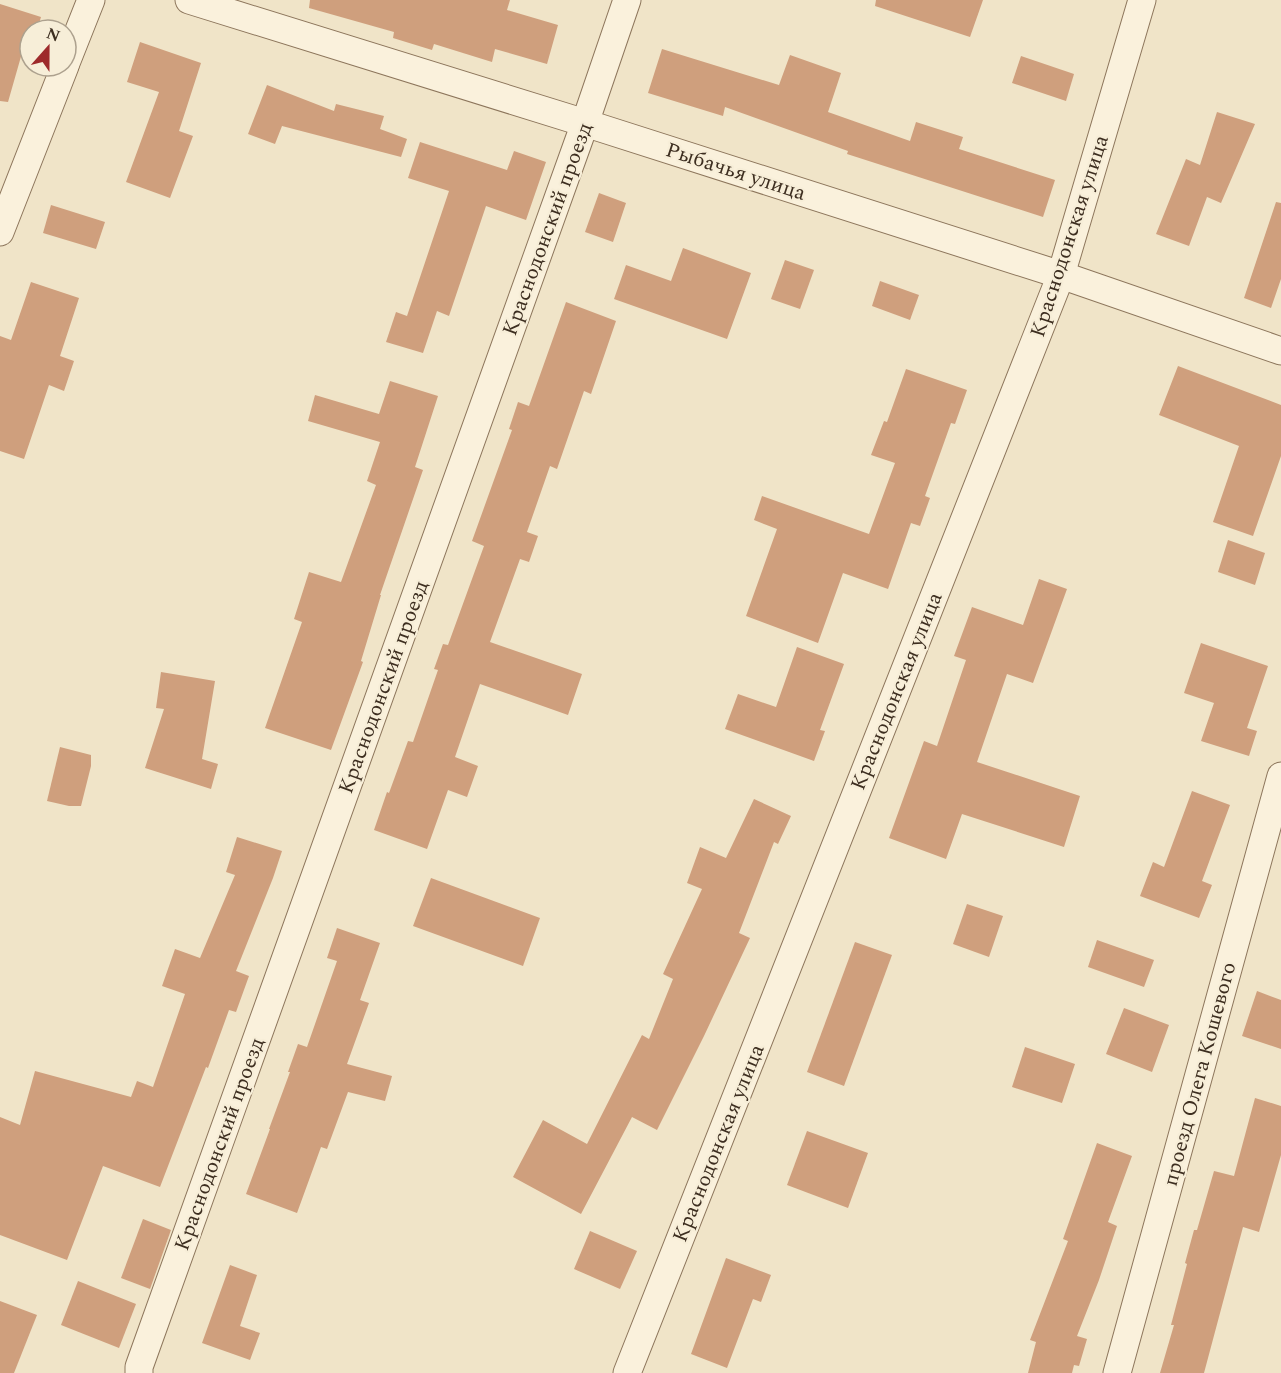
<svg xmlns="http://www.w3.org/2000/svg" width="1281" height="1373" font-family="Spectral,serif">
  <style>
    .building { fill: #cf9f7d }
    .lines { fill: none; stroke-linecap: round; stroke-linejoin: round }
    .street-casing { stroke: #8d765c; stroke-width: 29 }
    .street { stroke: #faf1dc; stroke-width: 27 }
    .labels { text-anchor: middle; stroke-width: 4.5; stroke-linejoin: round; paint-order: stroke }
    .street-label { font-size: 21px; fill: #3d2e20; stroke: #f7eed8 }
  </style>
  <rect width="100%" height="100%" fill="#f0e4c8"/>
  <!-- building -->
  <g class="building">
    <polygon points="310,0 510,0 507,10 558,25 547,64 495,49 492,62 434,44 432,50 393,38 394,32 309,8"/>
    <polygon points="876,0 983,0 970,37 875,6"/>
    <polygon points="0,4 41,17 37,30 30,30 30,51 29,55 22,53 8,102 0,101"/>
    <polygon points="140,42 201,63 179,131 193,136 170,198 126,182 159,92 127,82"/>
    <polygon points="662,49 779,85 790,55 841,73 828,112 910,141 916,122 963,137 959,149 1055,180 1043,217 847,154 848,151 725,107 723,116 648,93"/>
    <polygon points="1021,56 1074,74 1066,101 1012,83"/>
    <polygon points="267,85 334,111 336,104 384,116 380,129 407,139 401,157 282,126 275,144 248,134"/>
    <polygon points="1217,112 1255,124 1221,203 1207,197 1189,246 1156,234 1186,159 1200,165"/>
    <polygon points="420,142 507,170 514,151 546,162 526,220 486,206 449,316 437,311 423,353 386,342 396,312 407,316 449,191 408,178"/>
    <polygon points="599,193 626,203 613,242 585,232"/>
    <polygon points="1276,202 1281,203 1281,279 1271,308 1244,298"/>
    <polygon points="51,205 105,222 96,249 43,233"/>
    <polygon points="683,248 751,273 727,339 614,299 626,265 671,281"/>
    <polygon points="785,260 814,270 800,309 771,299"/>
    <polygon points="880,281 919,295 910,320 872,306"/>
    <polygon points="31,282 79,298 60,356 74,361 64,391 49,385 24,459 0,451 0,336 11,340"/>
    <polygon points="566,302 616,321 591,394 584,391 557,469 550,466 527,532 538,536 529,562 520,559 490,642 582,674 568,715 480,684 455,757 478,766 467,797 448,790 427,849 374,830 387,792 389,793 408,741 413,742 438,670 434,669 443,644 448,645 484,546 472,541 512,430 509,429 518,402 529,406"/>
    <polygon points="1178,366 1281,405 1281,456 1253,536 1213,522 1239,446 1159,415"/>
    <polygon points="906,369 967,390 955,424 951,423 925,496 930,498 920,526 911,523 888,589 843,573 818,643 746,616 777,529 754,520 762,496 869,534 895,463 871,455 884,421 887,422"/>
    <polygon points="390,381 438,396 415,467 423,470 380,595 381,595 361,661 363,662 331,750 265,728 302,622 294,619 309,572 341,582 376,485 367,481 380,442 308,421 315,395 379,414"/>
    <polygon points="1228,540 1265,553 1255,585 1218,572"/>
    <polygon points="1039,579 1067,589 1033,683 1007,674 977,762 1080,796 1064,847 962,814 946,859 889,838 924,741 937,746 966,660 954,656 972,607 1023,625"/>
    <polygon points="1201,643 1268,666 1247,728 1257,731 1249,756 1201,741 1214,703 1184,693"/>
    <polygon points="797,647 844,664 820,730 825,731 814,761 725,729 738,694 776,707"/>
    <polygon points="161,672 215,681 202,759 218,764 211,789 145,768 164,709 156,708"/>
    <polygon points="60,747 91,755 91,766 81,806 69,806 47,801"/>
    <polygon points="1192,791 1230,805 1202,881 1212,885 1199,918 1140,896 1153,862 1164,867"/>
    <polygon points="754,799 791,816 778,844 774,842 739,933 750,938 704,1036 657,1130 632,1117 581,1214 513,1177 543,1120 587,1144 642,1035 649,1039 673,979 663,974 702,889 687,883 700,847 726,858"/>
    <polygon points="237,837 282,851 273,878 236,971 249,976 236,1012 229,1010 208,1068 206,1067 160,1187 103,1166 67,1260 0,1235 0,1117 20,1125 35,1071 131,1097 137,1081 153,1087 185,994 162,986 175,949 200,958 235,875 226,872"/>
    <polygon points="431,878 540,918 523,966 413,926"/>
    <polygon points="967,904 1003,916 989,957 953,944"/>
    <polygon points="337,928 380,943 360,1000 369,1003 347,1064 392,1076 385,1101 348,1092 327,1149 321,1147 297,1213 246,1194 270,1129 269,1129 290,1072 288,1072 298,1044 307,1047 337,961 327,958"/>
    <polygon points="1097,940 1154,960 1144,987 1088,967"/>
    <polygon points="855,942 892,955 844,1086 807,1072"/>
    <polygon points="1257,991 1281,1000 1281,1049 1242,1036"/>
    <polygon points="1124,1008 1169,1025 1152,1072 1106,1054"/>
    <polygon points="1025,1047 1075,1064 1062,1103 1012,1087"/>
    <polygon points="1255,1098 1281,1106 1281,1155 1259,1232 1243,1227 1204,1373 1160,1373 1174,1325 1171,1325 1187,1264 1185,1263 1194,1230 1197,1230 1214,1171 1234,1176"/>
    <polygon points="807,1131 868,1153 848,1208 787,1185"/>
    <polygon points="1097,1143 1132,1156 1108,1222 1117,1226 1099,1280 1077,1336 1087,1339 1079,1366 1074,1365 1072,1373 1028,1373 1036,1342 1030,1340 1068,1241 1063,1239"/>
    <polygon points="143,1219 171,1230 150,1289 121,1278"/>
    <polygon points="590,1231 637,1251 620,1289 574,1269"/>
    <polygon points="726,1258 771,1275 761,1302 753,1299 727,1368 691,1354"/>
    <polygon points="230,1265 257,1275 240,1326 260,1333 250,1360 202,1343"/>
    <polygon points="78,1281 136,1304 119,1348 61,1325"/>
    <polygon points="0,1301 37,1315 14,1373 0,1373"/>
  </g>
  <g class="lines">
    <defs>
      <g id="street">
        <polyline points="189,0 585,123 1061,275 1281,351"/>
        <polyline points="66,63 91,0"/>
        <polyline points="0,232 65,66"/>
        <polyline points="139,1373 139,1367 585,123 627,0"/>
        <polyline points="627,1373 1061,275 1142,0"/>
        <polyline points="1117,1373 1281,776"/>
      </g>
    </defs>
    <!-- street casing -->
    <use href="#street" class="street-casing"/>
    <!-- street -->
    <use href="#street" class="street"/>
  </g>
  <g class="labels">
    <!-- street labels -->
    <g class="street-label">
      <text transform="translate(736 171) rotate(18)" y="7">Рыбачья улица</text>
      <text transform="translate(547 229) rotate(-70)" y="7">Краснодонский проезд</text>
      <text transform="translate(1069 236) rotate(-72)" y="7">Краснодонская улица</text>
      <text transform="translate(383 687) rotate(-70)" y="7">Краснодонский проезд</text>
      <text transform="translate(896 691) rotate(-68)" y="7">Краснодонская улица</text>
      <text transform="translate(1199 1074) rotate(-75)" y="7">проезд Олега Кошевого</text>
      <text transform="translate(718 1143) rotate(-68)" y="7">Краснодонская улица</text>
      <text transform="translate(219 1144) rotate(-70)" y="7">Краснодонский проезд</text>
    </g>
  </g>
  <!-- north arrow -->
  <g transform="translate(48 48) rotate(21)"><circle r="28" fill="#f7eed8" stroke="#ada18e" stroke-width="1.5"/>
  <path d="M0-4.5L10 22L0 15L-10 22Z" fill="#9e2a2b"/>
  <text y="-9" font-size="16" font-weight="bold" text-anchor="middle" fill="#3d2e20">N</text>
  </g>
</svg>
